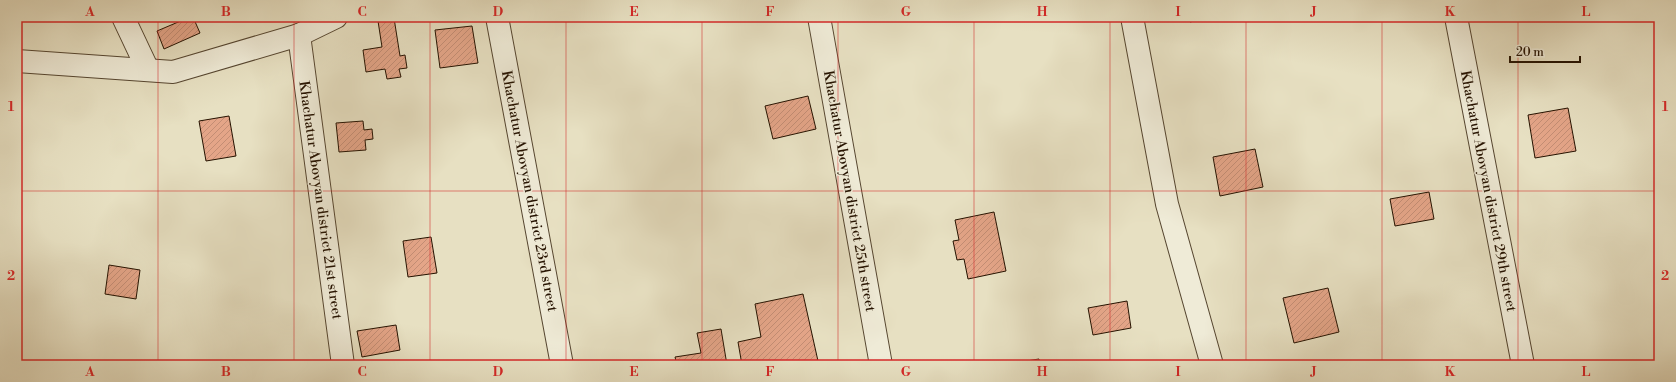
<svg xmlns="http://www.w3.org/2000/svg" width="1676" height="382" font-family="'Libre Bodoni',serif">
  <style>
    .building { fill: url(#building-hatch); stroke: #251200 }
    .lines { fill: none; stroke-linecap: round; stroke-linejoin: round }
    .street-casing { stroke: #564630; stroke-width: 24 }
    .street { stroke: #efebd7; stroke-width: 22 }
    .grid { fill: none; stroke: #d62828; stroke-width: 1; stroke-opacity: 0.55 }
    .labels { text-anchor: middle; stroke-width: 3; stroke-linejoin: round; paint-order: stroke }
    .street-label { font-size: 14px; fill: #251200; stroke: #efebd7 }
    .neatline { fill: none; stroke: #d62828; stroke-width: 1.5 }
    .grid-label { font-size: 13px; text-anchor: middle; font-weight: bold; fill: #d62828 }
  </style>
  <defs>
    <pattern id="building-hatch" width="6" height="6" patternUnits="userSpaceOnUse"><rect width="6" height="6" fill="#e4a588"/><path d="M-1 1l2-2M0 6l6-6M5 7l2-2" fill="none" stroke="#c38d74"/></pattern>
  </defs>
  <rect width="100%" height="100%" fill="#e7e0c2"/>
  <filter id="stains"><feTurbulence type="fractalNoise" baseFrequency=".005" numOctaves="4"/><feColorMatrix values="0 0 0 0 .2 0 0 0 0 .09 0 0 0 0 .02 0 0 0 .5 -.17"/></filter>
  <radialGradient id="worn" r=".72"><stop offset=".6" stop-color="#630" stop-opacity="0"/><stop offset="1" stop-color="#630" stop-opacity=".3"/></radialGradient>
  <!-- building -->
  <g class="building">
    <polygon points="190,17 193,17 200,33 164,49 157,31"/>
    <polygon points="1189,17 1212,17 1190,22"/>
    <polygon points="394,18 400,56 405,55 407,68 399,69 401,77 387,79 385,69 366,72 363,50 382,47 378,21"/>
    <polygon points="472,26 478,63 440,68 435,30"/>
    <polygon points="808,96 816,129 773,139 765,106"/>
    <polygon points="1568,108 1576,151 1535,158 1528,115"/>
    <polygon points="229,116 236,156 206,161 199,121"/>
    <polygon points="363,121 364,130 372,129 373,139 365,140 366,150 339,152 336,123"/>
    <polygon points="1255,149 1263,187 1220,196 1213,157"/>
    <polygon points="1429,192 1434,219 1395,226 1390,199"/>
    <polygon points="994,212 1006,271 968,279 964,259 957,260 953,241 959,240 955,220"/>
    <polygon points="431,237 437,273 408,277 403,241"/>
    <polygon points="109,265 140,270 136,299 105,294"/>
    <polygon points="1328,288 1339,332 1294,343 1283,298"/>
    <polygon points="803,294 818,361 805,365 742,365 738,342 761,337 755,304"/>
    <polygon points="1127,301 1131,328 1093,335 1088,308"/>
    <polygon points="396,325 400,350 362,357 357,331"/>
    <polygon points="721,329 727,365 677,365 675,357 701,353 697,333"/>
    <polygon points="1039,359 1040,365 1002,365"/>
  </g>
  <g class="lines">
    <defs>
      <g id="street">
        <polyline points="123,17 148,70"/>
        <polyline points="497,17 562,365"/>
        <polyline points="819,17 881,365"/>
        <polyline points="1132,17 1167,204 1212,365"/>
        <polyline points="1456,17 1523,365"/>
        <polyline points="299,35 343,365"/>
        <polyline points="17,61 173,72 299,35 336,17"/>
      </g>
    </defs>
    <!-- street casing -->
    <use href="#street" class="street-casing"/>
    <!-- street -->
    <use href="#street" class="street"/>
  </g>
  <!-- grid -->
  <path class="grid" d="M158 17V365M294 17V365M430 17V365M566 17V365M702 17V365M838 17V365M974 17V365M1110 17V365M1246 17V365M1382 17V365M1518 17V365M17 191H1659"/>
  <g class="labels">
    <!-- street labels -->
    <g class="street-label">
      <text transform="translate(530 191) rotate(79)" y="5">Khachatur Abovyan district 23rd street</text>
      <text transform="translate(850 191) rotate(80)" y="5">Khachatur Abovyan district 25th street</text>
      <text transform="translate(1489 191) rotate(79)" y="5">Khachatur Abovyan district 29th street</text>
      <text transform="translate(321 200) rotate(82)" y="5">Khachatur Abovyan district 21st street</text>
    </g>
  </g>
  <!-- margin -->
  <rect width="1676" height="382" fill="none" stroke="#e7e0c2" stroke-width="44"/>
  <!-- scale -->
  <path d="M1510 56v6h70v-6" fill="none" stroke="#251200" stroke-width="2"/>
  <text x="1516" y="56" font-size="12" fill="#251200" stroke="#efebd7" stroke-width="3" paint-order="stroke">20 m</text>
  <rect x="22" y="22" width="1632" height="338" class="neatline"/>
  <g class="grid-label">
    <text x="90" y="16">A</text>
    <text x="226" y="16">B</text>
    <text x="362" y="16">C</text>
    <text x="498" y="16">D</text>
    <text x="634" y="16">E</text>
    <text x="770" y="16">F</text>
    <text x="906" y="16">G</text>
    <text x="1042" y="16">H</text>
    <text x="1178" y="16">I</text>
    <text x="1314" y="16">J</text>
    <text x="1450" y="16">K</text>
    <text x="1586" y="16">L</text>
    <text x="11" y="111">1</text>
    <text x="1665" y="111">1</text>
    <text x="11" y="280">2</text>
    <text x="1665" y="280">2</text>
    <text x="90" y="376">A</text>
    <text x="226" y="376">B</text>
    <text x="362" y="376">C</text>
    <text x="498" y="376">D</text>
    <text x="634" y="376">E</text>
    <text x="770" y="376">F</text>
    <text x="906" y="376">G</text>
    <text x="1042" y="376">H</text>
    <text x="1178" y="376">I</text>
    <text x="1314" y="376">J</text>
    <text x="1450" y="376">K</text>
    <text x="1586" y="376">L</text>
  </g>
  <rect width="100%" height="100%" filter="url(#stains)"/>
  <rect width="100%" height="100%" fill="url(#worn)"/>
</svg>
